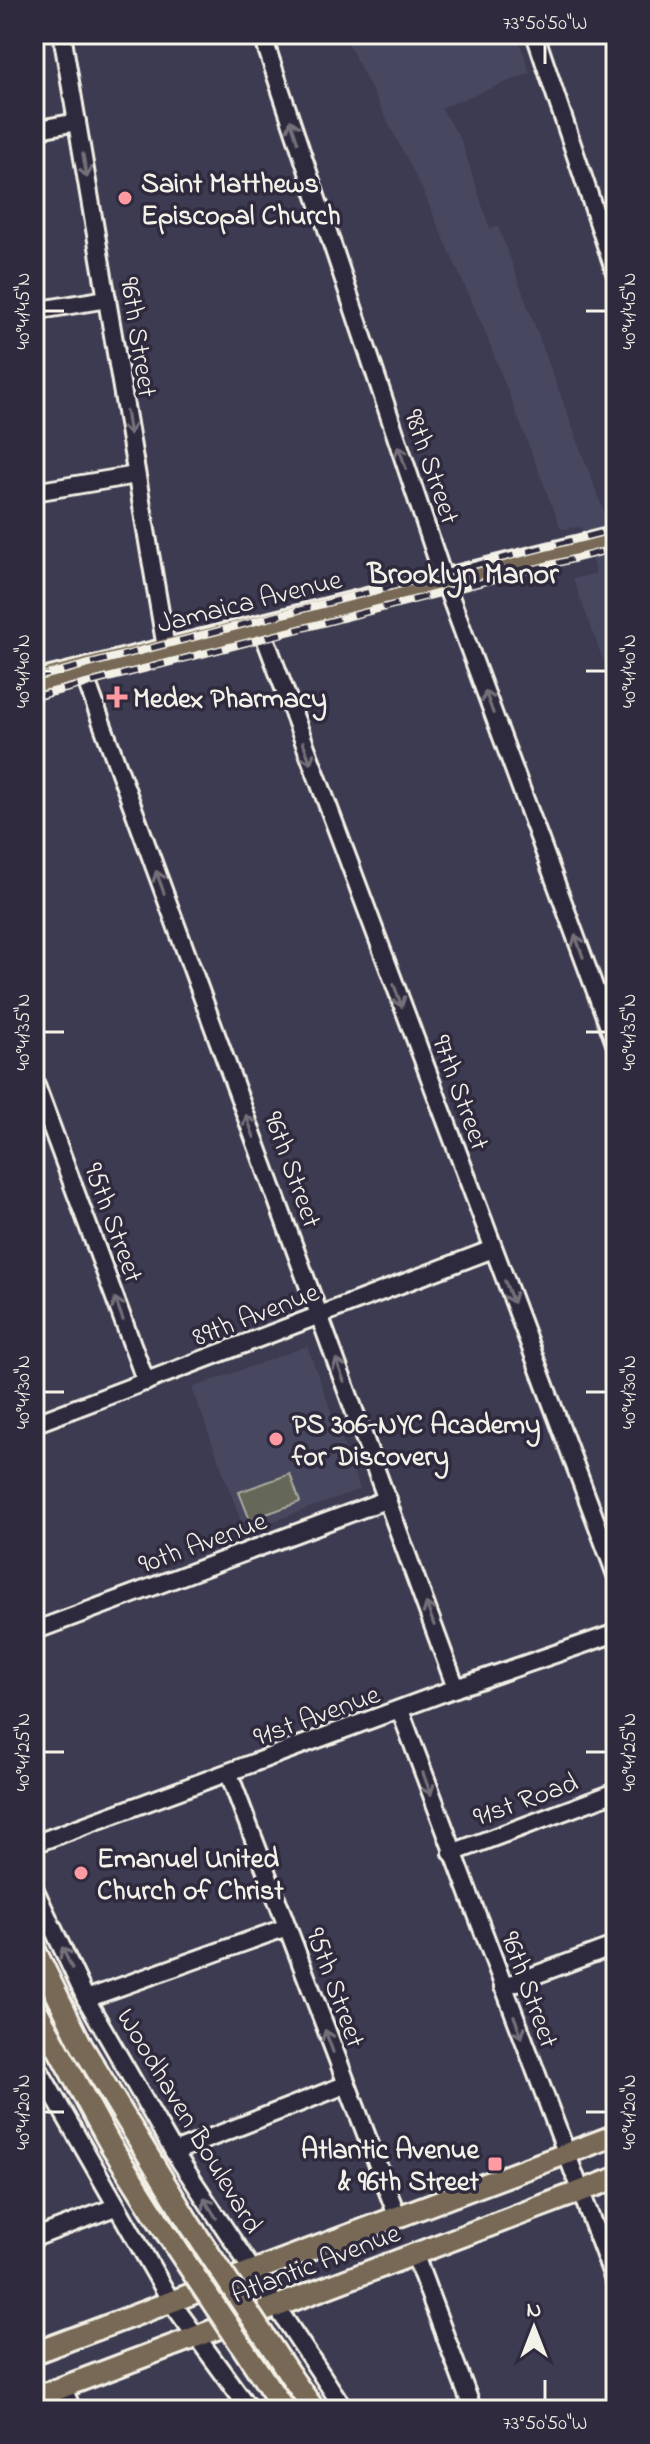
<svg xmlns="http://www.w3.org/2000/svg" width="650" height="2444" font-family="'Indie Flower',sans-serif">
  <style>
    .built { fill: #47475f }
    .garden { fill: #656758; stroke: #acaca0; stroke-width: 2 }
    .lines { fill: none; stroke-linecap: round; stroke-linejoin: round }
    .minor-casing { stroke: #f4f1e8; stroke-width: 22 }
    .major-casing { stroke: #f4f1e8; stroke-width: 26 }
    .minor { stroke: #2f2a3d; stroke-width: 16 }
    .major { stroke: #776954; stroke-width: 20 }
    .rail-casing { stroke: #f4f1e8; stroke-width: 8 }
    .rail { stroke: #2f2a3d; stroke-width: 5; stroke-dasharray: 15; stroke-linecap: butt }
    .major-bridge-casing { stroke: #f4f1e8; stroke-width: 26; stroke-linecap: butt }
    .major-bridge { stroke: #776954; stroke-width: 20 }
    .oneway { stroke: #747079 }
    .ticks { fill: none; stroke: #f4f1e8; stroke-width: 3 }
    .poi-dot { fill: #ff9aa2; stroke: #2f2a3d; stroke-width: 3 }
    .labels { text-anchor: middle; stroke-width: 7; stroke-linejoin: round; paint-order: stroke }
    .poi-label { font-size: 28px; font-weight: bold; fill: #f4f1e8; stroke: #2f2a3d; text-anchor: start }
    .street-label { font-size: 28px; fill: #f4f1e8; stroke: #2f2a3d }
    .neighbourhood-label { font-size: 30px; font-weight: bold; fill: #f4f1e8; stroke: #2f2a3d }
    .neatline { fill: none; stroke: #f4f1e8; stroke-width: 3 }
    .ticks-label { font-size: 20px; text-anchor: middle; fill: #f4f1e8 }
  </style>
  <rect width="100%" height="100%" fill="#3d3b51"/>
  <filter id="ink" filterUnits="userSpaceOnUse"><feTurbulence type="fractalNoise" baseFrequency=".0125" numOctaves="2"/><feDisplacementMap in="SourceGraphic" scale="16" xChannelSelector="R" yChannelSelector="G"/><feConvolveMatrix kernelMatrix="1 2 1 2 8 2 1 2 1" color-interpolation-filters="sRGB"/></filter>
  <g filter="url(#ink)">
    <!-- built -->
    <g class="built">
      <polygon points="343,34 517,34 530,73 441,108 461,140 490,229 498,226 616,545 616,695 573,579 596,573 581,527 561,529 483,327 421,187"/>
      <polygon points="307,1346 360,1489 245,1532 192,1388"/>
    </g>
    <!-- garden -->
    <polygon class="garden" points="290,1474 300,1502 250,1520 239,1492"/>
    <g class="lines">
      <defs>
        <g id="minor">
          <polyline points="62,34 166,648"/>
          <polyline points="262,34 444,580 616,1046"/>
          <polyline points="535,34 616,275"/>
          <polyline points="34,130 77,122"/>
          <polyline points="34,311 107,299"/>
          <polyline points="34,492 136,475"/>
          <polyline points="261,627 616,1575"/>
          <polyline points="82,669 456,1688"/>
          <polyline points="34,1080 146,1382"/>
          <polyline points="34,1424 493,1249"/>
          <polyline points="34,1631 388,1499"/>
          <polyline points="400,1710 616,2285"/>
          <polyline points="229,1774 398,2218"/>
          <polyline points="34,1844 456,1688 616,1633"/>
          <polyline points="452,1853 616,1792"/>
          <polyline points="34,1888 86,1999 174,2152 345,2410"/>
          <polyline points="503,1987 616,1945"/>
          <polyline points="86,1999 287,1927"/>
          <polyline points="34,2061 172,2303 250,2410"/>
          <polyline points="174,2152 345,2085"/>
          <polyline points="598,2237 616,2231"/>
          <polyline points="34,2238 115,2207"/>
          <polyline points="414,2253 473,2410"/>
          <polyline points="63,2387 72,2410"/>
        </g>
        <g id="major">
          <polyline points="34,682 616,537"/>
          <polyline points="34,1948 82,2046 189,2223"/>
          <polyline points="34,2005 110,2144 165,2231"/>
          <polyline points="34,2353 616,2135"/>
          <polyline points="292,2378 315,2410"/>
          <polyline points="269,2387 285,2410"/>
          <polyline points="34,2398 616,2178"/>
        </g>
      </defs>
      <!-- minor casing -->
      <use href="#minor" class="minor-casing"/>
      <!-- major casing -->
      <use href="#major" class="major-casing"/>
      <!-- minor -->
      <use href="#minor" class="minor"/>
      <!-- major -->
      <use href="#major" class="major"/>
      <defs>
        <g id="rail">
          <polyline points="34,678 616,529"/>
          <polyline points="34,697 616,548"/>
        </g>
      </defs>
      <!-- rail casing -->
      <use href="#rail" class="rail-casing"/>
      <!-- rail -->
      <use href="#rail" class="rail"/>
      <defs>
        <g id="major-bridge">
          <polyline points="189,2223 292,2378"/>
          <polyline points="165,2231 269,2387"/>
        </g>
      </defs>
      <!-- major-bridge casing -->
      <use href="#major-bridge" class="major-bridge-casing"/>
      <!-- major-bridge -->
      <use href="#major-bridge" class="major-bridge"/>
    </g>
    <!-- one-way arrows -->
    <defs><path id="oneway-shaft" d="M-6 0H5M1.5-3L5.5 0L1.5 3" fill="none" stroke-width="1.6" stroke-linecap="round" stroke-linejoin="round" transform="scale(2)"/></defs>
    <g class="oneway">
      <use href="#oneway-shaft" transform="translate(294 131) rotate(-108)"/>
      <use href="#oneway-shaft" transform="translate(85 166) rotate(80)"/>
      <use href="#oneway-shaft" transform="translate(128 423) rotate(81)"/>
      <use href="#oneway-shaft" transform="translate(402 457) rotate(-109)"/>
      <use href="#oneway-shaft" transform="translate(489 702) rotate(-110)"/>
      <use href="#oneway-shaft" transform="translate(307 753) rotate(70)"/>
      <use href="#oneway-shaft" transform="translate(160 882) rotate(-110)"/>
      <use href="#oneway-shaft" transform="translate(579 946) rotate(-110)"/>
      <use href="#oneway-shaft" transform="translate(398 996) rotate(70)"/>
      <use href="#oneway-shaft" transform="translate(250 1126) rotate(-110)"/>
      <use href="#oneway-shaft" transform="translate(509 1292) rotate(69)"/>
      <use href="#oneway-shaft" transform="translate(119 1309) rotate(-110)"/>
      <use href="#oneway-shaft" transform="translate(340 1370) rotate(-110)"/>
      <use href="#oneway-shaft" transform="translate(430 1614) rotate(-110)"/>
      <use href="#oneway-shaft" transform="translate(427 1784) rotate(70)"/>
      <use href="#oneway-shaft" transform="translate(67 1958) rotate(-115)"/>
      <use href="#oneway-shaft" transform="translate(518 2027) rotate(70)"/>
      <use href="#oneway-shaft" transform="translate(329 2041) rotate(-110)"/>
      <use href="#oneway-shaft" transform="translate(210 2208) rotate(-122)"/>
    </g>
  </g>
  <!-- ticks -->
  <path class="ticks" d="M545 44V64M44 311H64M586 311H606M44 671H64M586 671H606M44 1032H64M586 1032H606M44 1392H64M586 1392H606M44 1752H64M586 1752H606M44 2112H64M586 2112H606M545 2380V2400"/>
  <!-- markers -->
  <g class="poi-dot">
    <circle cx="125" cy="198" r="8"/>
    <path d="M113 685h8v8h8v8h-8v8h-8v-8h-8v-8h8z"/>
    <circle cx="276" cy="1439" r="8"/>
    <circle cx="81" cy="1873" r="8"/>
    <rect x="487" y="2156" width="16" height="16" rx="4"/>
  </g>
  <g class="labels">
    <!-- poi labels -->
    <g class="poi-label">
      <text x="141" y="192">Saint Matthews<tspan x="141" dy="32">Episcopal Church</tspan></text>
      <text x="133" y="707">Medex Pharmacy</text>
      <text x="292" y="1433">PS 306-NYC Academy<tspan x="292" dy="32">for Discovery</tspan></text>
      <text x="97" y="1867">Emanuel United<tspan x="97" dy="32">Church of Christ</tspan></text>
      <text x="479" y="2158" text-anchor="end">Atlantic Avenue<tspan x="479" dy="32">&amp; 96th Street</tspan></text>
    </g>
    <!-- street labels -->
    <g class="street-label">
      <text transform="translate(140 337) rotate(81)" y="10">96th Street</text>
      <text transform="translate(433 466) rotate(71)" y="10">98th Street</text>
      <text transform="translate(249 600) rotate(-14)" y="10">Jamaica Avenue</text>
      <text transform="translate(462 1092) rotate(70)" y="10">97th Street</text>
      <text transform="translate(294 1169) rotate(70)" y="10">96th Street</text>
      <text transform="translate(115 1222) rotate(70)" y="10">95th Street</text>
      <text transform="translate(255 1313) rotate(-21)" y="10">89th Avenue</text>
      <text transform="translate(202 1541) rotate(-20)" y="10">90th Avenue</text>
      <text transform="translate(316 1714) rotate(-20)" y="10">91st Avenue</text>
      <text transform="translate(525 1798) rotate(-20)" y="10">91st Road</text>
      <text transform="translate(337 1987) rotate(70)" y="10">95th Street</text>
      <text transform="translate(531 1989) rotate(70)" y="10">96th Street</text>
      <text transform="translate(191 2120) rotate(59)" y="10">Woodhaven Boulevard</text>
      <text transform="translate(315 2262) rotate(-21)" y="10">Atlantic Avenue</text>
    </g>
    <!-- neighbourhood labels -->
    <g class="neighbourhood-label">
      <text x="463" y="583">Brooklyn Manor</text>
    </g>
  </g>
  <!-- margin -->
  <rect width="650" height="2444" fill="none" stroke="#2f2a3d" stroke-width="88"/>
  <!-- north arrow -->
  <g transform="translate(534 2328)" stroke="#2f2a3d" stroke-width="6" paint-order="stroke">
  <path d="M0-6L14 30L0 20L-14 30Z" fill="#f4f1e8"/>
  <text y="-12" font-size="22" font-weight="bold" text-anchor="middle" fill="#f4f1e8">N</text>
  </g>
  <rect x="44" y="44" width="562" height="2356" class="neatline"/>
  <g class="ticks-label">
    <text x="545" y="29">73°50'50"W</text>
    <text transform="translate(22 311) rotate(-90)" y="7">40°41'45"N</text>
    <text transform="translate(628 311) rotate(-90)" y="7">40°41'45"N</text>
    <text transform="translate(22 671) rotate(-90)" y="7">40°41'40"N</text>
    <text transform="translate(628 671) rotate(-90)" y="7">40°41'40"N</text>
    <text transform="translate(22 1032) rotate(-90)" y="7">40°41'35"N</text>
    <text transform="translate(628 1032) rotate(-90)" y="7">40°41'35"N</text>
    <text transform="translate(22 1392) rotate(-90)" y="7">40°41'30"N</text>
    <text transform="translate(628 1392) rotate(-90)" y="7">40°41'30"N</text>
    <text transform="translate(22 1752) rotate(-90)" y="7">40°41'25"N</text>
    <text transform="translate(628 1752) rotate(-90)" y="7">40°41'25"N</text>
    <text transform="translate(22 2112) rotate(-90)" y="7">40°41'20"N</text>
    <text transform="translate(628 2112) rotate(-90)" y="7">40°41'20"N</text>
    <text x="545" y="2429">73°50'50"W</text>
  </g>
</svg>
